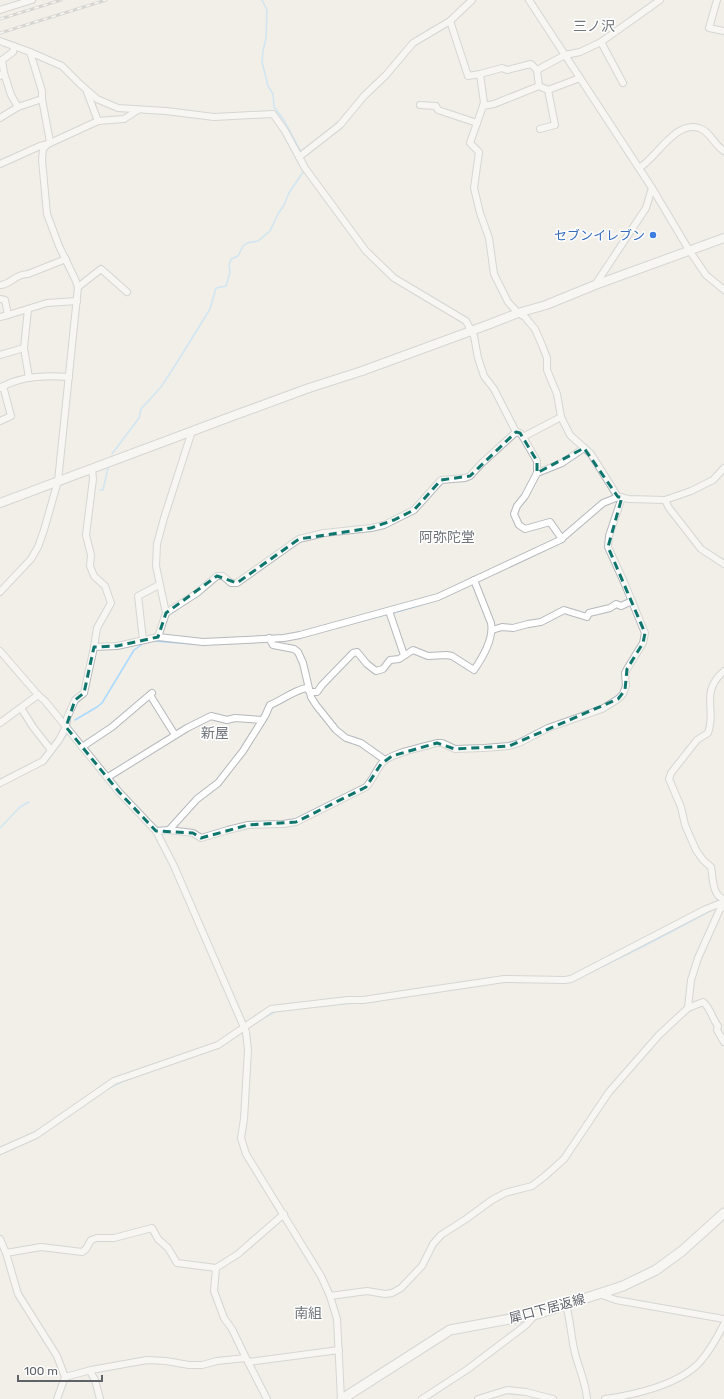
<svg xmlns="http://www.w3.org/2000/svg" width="724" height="1399" font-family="Rubik,'Noto Sans JP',sans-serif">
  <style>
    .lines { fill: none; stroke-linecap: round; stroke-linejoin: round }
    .stream { stroke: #aadaff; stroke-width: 1.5 }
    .minor-casing { stroke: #b5b8bc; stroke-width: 8 }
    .tertiary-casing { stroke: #b5b8bc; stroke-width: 10 }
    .secondary-casing { stroke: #b6babf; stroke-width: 11 }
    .minor { stroke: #fff; stroke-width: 6 }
    .tertiary { stroke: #fff; stroke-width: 8 }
    .secondary { stroke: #fff; stroke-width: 9 }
    .rail-casing { stroke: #b6b7b8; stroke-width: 3 }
    .rail { stroke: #fff; stroke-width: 1.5; stroke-dasharray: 4.5; stroke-linecap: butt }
    .marked { fill: none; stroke: #0f766e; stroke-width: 3; stroke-dasharray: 8 5; stroke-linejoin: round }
    .shop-dot { fill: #3f7fe0; stroke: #fff; stroke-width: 1.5 }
    .labels { text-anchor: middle; stroke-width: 3; stroke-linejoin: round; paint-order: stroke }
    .shop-label { font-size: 13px; fill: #366cbe; stroke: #fff; text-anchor: end }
    .street-label { font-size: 13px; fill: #5f6368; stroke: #fff }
    .neighbourhood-label { font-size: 14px; fill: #70757a; stroke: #fff }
  </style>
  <rect width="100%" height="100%" fill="#f1efe8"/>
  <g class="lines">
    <!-- stream -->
    <g class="stream">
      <polyline points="262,0 267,10 266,38 263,51 262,62 268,86 273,94 274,107 284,120 301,152"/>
      <polyline points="112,454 139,418 141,409 161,387 176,364 210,309 216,288 226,286 230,272 229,265 231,259 238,256 243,246 247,243 258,241 270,231 278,214 284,205 289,193 303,172"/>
      <polyline points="100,490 103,490 108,468"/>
      <polyline points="626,496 634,496"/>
      <polyline points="515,564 560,543"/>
      <polyline points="393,613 431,602"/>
      <polyline points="328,630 388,614"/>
      <polyline points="153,641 193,644"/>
      <polyline points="75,720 97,707 102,703 134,650 144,643"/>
      <polyline points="48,760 67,734"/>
      <polyline points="0,828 20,807 29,802"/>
      <polyline points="589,973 646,945 714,909"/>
      <polyline points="553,983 565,983"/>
      <polyline points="311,1007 353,1003"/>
      <polyline points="263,1018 277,1011"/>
      <polyline points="111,1087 133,1077"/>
    </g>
    <defs>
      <g id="minor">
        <polyline points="529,0 652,188 689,250 706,275 724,290"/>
        <polyline points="717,0 709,28 724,31"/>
        <polyline points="0,10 32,0"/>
        <polyline points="450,21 468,76 480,74 484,103 470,143 479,152 474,188 480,213 489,238 494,274 508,302 518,313 525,317 535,329 542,345 547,358 547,370 557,394 561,417 570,435 591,454 618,497"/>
        <polyline points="0,41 30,52 42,91 42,99"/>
        <polyline points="601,42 623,83"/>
        <polyline points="30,52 62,66 80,84 97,99 118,108 166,111 214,117 273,114 285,131 305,168 366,251 394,278 466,321 474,336 478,358 484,376 494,389 516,432 520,433 523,437 561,417"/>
        <polyline points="537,70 565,55 580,52 601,42 660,0"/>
        <polyline points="4,73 2,60 13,52 14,46"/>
        <polyline points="480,74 502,68 507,70 531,64 537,70 539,86"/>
        <polyline points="0,76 4,73 11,95 18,107 42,99 50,142 43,149 42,160 47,214 59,246 75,279 78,287 58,481 44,530 38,547 31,559 0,592"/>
        <polyline points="420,105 436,106 438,110 477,123"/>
        <polyline points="483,106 494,104 539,86 548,90 580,78"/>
        <polyline points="0,118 18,107"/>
        <polyline points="98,121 124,119 138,110"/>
        <polyline points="540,129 555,125 548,90"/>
        <polyline points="299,157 340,125 364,96 386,75 413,43 450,21 472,0"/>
        <polyline points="0,164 40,146 48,144 98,121 87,92"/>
        <path d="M639 168C655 160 675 120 699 128 710 131 714 145 724 151"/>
        <path d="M0 285C11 285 14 274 28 274L66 259"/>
        <polyline points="595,285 646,208 652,188"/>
        <polyline points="78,287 101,269 127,292"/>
        <polyline points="0,299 5,300 8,315 47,303 77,301"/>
        <polyline points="0,317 8,315"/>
        <polyline points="24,348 29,378"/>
        <polyline points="0,355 24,348 28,309"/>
        <path d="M0 388C20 376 46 375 69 377"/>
        <polyline points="0,421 11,416 3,386"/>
        <polyline points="523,437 537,461 537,473 562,463 584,448"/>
        <polyline points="537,473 525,496 517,506 514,514 519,525 525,529 550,522 562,539"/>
        <polyline points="665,500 669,508 701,549 724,564"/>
        <polyline points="389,611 404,655"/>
        <polyline points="166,613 197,593 217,576 223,576 231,583 237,583 299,539 324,533 371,528 384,525 414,510 441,480 465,478 470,476 482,463 516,432"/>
        <polyline points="492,630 502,627 513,628 528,624 541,622 564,610 587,617 589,613 610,608 616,604 621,606 632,601"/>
        <polyline points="158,637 166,613 156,566 157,544 164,518 192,431"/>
        <polyline points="269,638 273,645 294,649 298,652 303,663 311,697 316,705 336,730 346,738 361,743 385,760"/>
        <polyline points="143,640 138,596 159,585"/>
        <polyline points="94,647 117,646 158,637 203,642 284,638 300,635 438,597 560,540 603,503 618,497 629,499 665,500 691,491 713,480 724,468"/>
        <polyline points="0,651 38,695 45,701 119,792 156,831 174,866 246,1032 248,1050 244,1119 241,1138 246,1154 321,1276 330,1296 337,1319 341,1399"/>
        <path d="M724 671C699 693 717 709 708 733L697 740 671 773 669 779 681 807 685 825 696 850 703 860 711 867C713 877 712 896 724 899"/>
        <polyline points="150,695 175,735"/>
        <polyline points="21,708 33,727 51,750"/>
        <polyline points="0,723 38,695"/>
        <polyline points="82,747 112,727 152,693"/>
        <polyline points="108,777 187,728 211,716 227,720 235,718 262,720"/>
        <polyline points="0,783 43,761 59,740 66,727 67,718 75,700 84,693 94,647 97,628 111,603 105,586 94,576 90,566 91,555 86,535 93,479 92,468"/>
        <path d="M169 830 197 799 218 783 243 751 265 716 270 705C282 700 293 691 306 688L310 692H317L322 685 353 653 357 652 367 664 376 671 383 669 390 660 399 659 413 650 428 656 447 655 452 656 474 670C483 657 494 639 491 623L474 580"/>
        <path d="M156 831 169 830 193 833 201 838 228 830 248 825 283 824 296 822 366 787C373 780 376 770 382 763 390 753 424 747 437 743H442L455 749 484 748 509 746 519 743 548 728 602 709 618 699 623 694 626 686 625 673 627 669 643 643 645 633 624 582 608 547 609 536 622 497"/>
        <polyline points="688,1008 691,980 698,958 720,909 724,907"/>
        <polyline points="0,1151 36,1135 114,1081 218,1045 271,1009 348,1000 363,1000 504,979 565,980 571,979 706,909 724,902"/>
        <polyline points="0,1239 6,1253 18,1294 57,1356 65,1377 57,1399"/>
        <polyline points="6,1253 41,1247 82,1252 86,1249 91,1240 97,1238 114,1238 152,1228 158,1239 168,1248 177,1263 216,1268 214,1291 224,1318 232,1329 246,1358"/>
        <polyline points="216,1268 238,1254 284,1214"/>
        <polyline points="599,1294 616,1300 724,1319"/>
        <path d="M330 1296 367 1291 385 1294 392 1293 401 1288 422 1266 433 1244 441 1235 466 1219 492 1200 505 1193 532 1186 545 1176 564 1159 609 1092 659 1035 688 1008 703 1002C712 1010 711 1017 718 1026L717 1030 724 1042"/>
        <path d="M566 1305C571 1322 571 1340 576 1357 580 1371 586 1384 587 1399"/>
        <polyline points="248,1362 339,1350"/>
        <polyline points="90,1371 95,1380 100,1399"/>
        <polyline points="65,1377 91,1370 147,1360 166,1361 189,1365 202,1365 217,1361 246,1358 267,1399"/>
        <polyline points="422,1399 468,1369 526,1325 536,1314"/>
        <polyline points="478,1399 507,1390 526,1392 553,1399"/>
        <path d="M605 1399C634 1395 678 1385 699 1363 709 1352 717 1338 724 1324"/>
      </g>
      <polyline id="tertiary" points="0,503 238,414 309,388 362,371 490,324 518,313 546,305 595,285 724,238"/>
      <polyline id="secondary" points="342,1399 450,1330 537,1314 623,1286 656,1270 682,1251 724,1213"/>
    </defs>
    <!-- minor casing -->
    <use href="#minor" class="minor-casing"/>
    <!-- tertiary casing -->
    <use href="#tertiary" class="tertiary-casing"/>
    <!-- secondary casing -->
    <use href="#secondary" class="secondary-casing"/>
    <!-- minor -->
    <use href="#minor" class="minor"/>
    <!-- tertiary -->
    <use href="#tertiary" class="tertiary"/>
    <!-- secondary -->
    <use href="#secondary" class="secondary"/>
    <defs>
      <g id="rail">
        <polyline points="0,19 61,0"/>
        <polyline points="0,33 106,0"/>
      </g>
    </defs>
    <!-- rail casing -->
    <use href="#rail" class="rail-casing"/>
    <!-- rail -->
    <use href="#rail" class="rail"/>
  </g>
  <!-- marked area -->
  <path d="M0 0H724V1399H0ZM516 432 520 433 537 461V473L584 448 618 497H622L608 547 645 633 643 643 627 669 625 690 618 699 509 746 455 749 437 743 392 756 381 764 366 787 296 822 248 825 201 838 193 833 156 831 119 792 66 727 75 700 84 693 94 647 117 646 158 637 166 613 217 576 237 583 299 539 371 528 394 520 414 510 441 480 470 476Z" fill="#f1efe8" fill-opacity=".55" fill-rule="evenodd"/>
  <path class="marked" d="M516 432 520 433 537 461V473L584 448 618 497H622L608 547 645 633 643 643 627 669 625 690 618 699 509 746 455 749 437 743 392 756 381 764 366 787 296 822 248 825 201 838 193 833 156 831 119 792 66 727 75 700 84 693 94 647 117 646 158 637 166 613 217 576 237 583 299 539 371 528 394 520 414 510 441 480 470 476Z"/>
  <!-- markers -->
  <circle class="shop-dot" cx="653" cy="235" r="4"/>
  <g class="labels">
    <!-- shop labels -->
    <g class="shop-label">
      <text x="645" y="240">セブンイレブン</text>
    </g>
    <!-- street labels -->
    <g class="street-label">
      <text transform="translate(547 1308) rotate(-15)" y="5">犀口下居返線</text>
    </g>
    <!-- neighbourhood labels -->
    <g class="neighbourhood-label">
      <text x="594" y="31">三ノ沢</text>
      <text x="447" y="542">阿弥陀堂</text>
      <text x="215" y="738">新屋</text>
      <text x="308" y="1318">南組</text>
    </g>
  </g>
  <!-- scale -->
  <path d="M18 1375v6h84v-6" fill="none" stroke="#5f6368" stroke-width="2"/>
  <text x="24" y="1375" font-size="12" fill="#5f6368" stroke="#ffffff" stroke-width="3" paint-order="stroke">100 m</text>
</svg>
